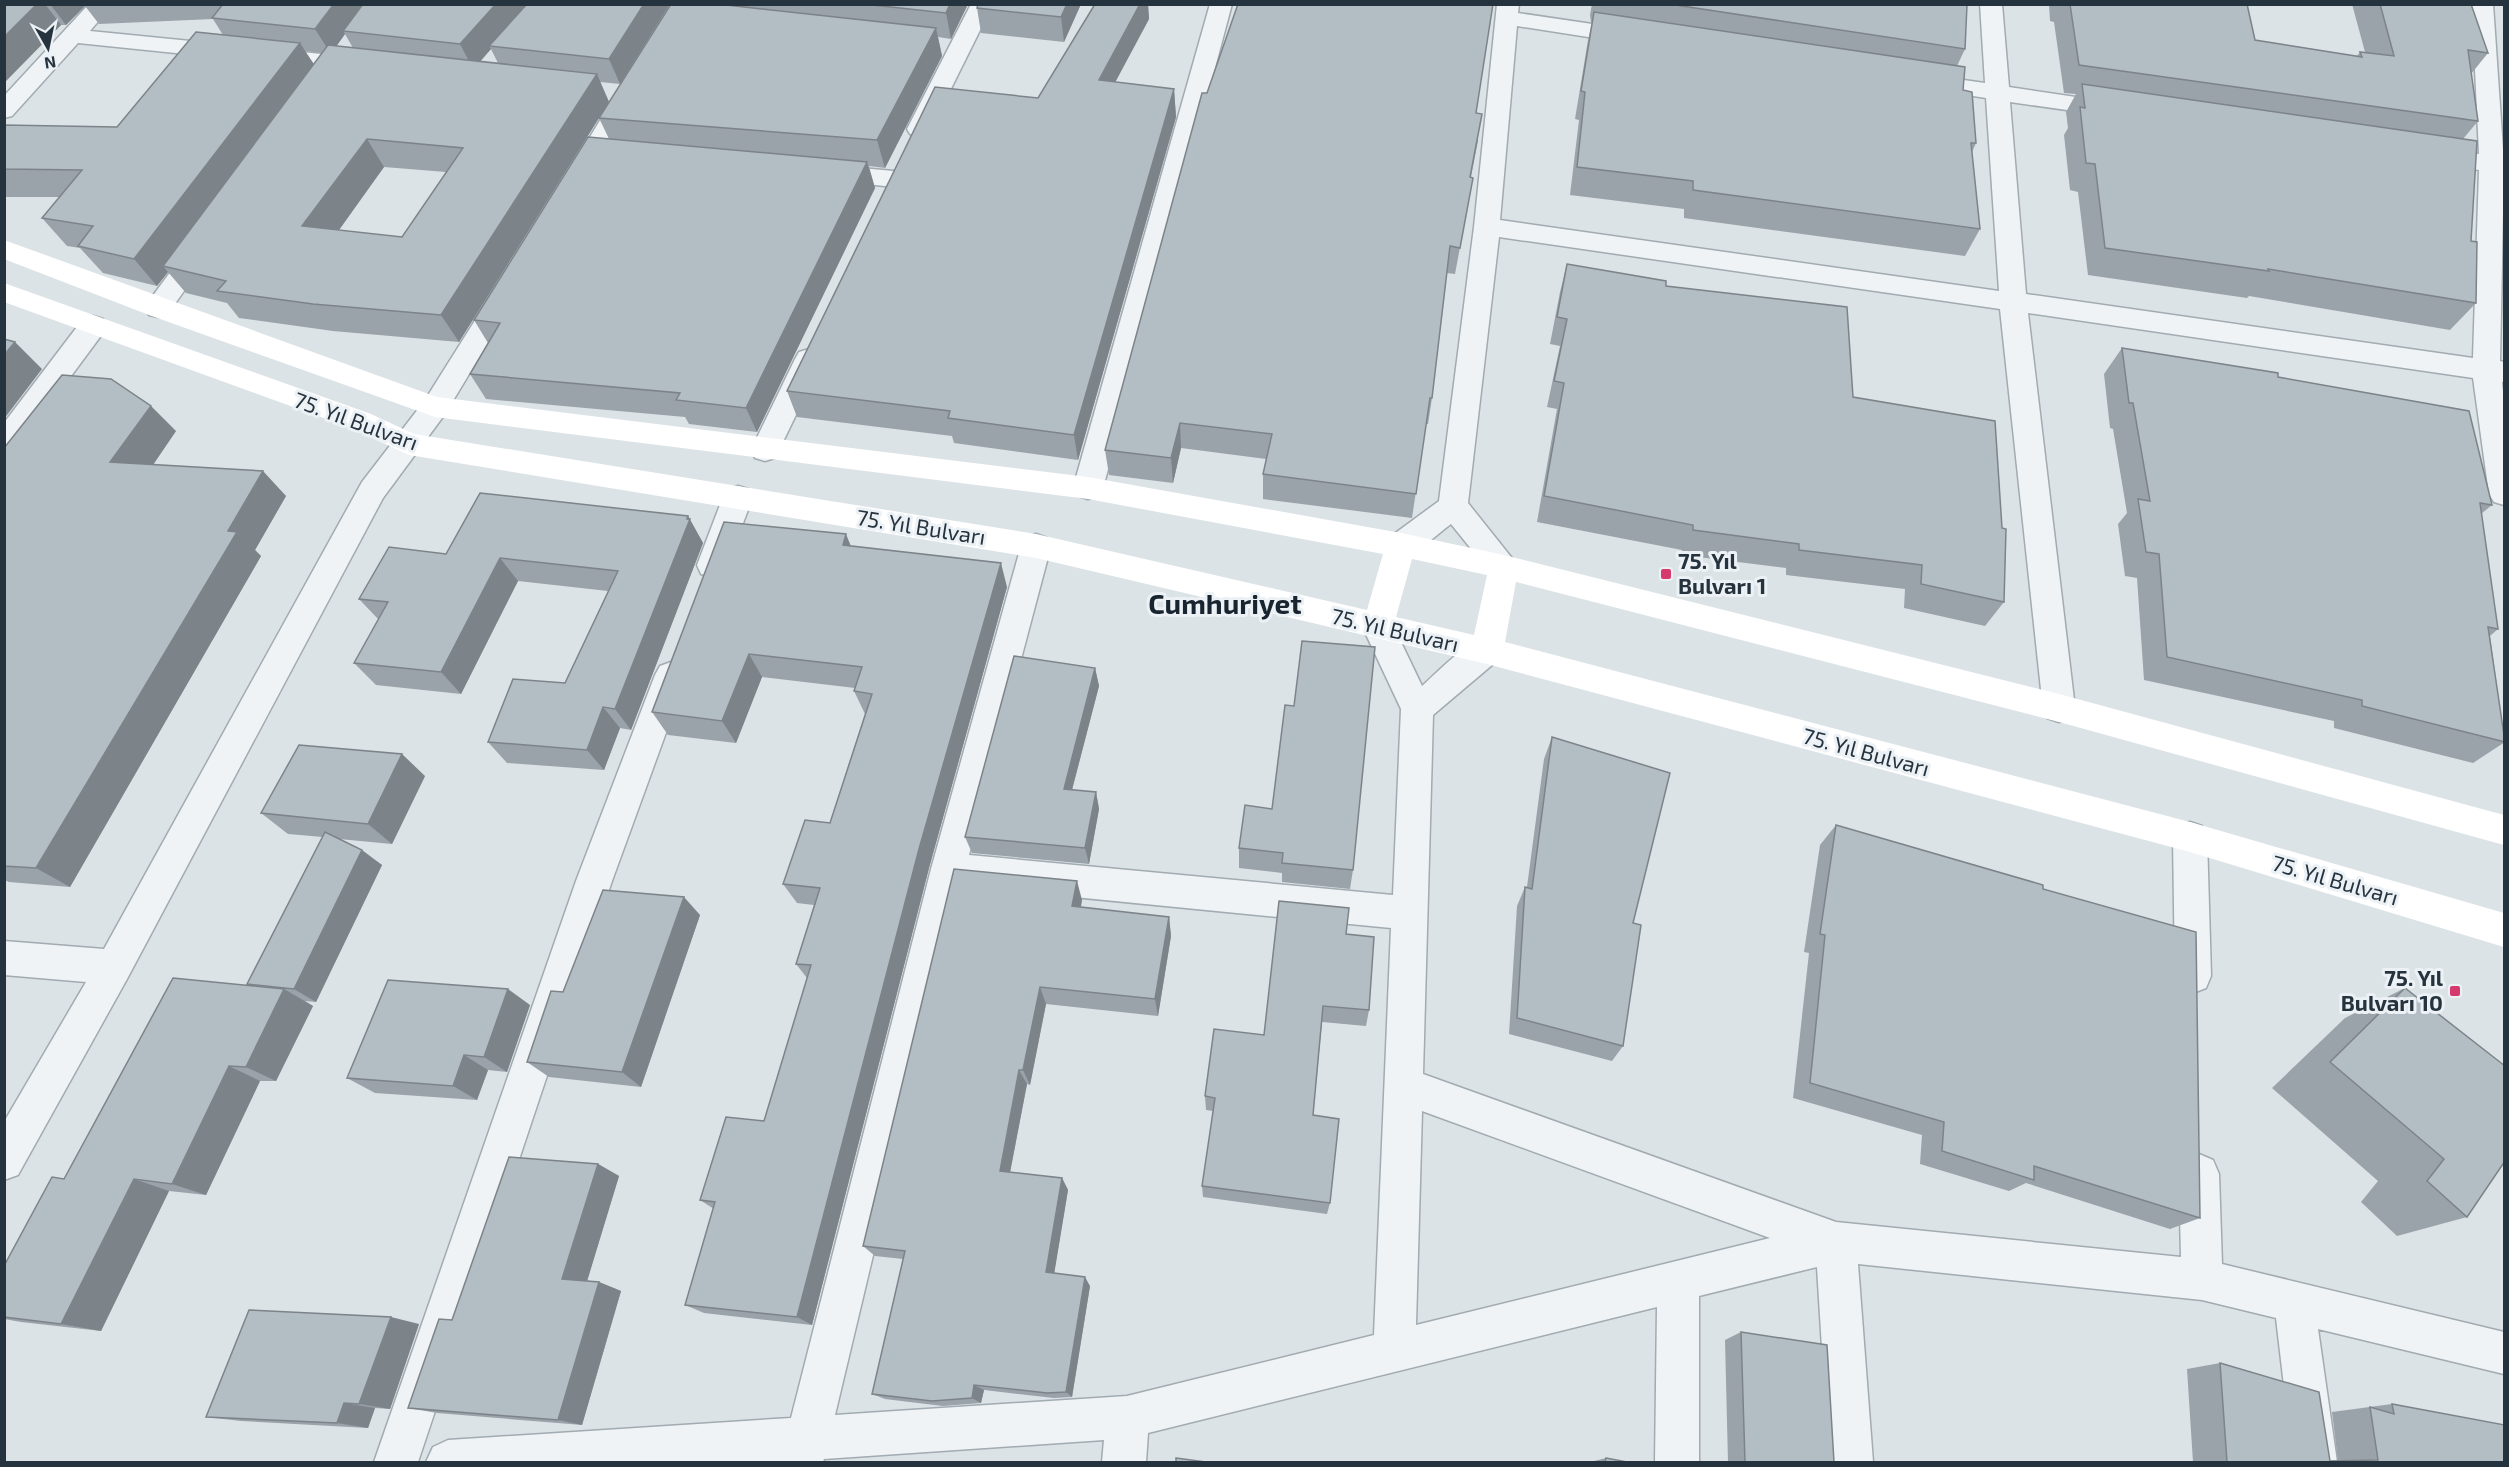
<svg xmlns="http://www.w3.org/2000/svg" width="2509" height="1467" font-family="'Exo 2',sans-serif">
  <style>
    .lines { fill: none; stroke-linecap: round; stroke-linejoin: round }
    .street-casing { stroke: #a1abb1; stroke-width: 3 }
    .street { fill: #eff3f6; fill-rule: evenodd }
    .secondary { fill: #fff; fill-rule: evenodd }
    .wall { fill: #9aa3a9; fill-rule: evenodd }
    .shaded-wall { fill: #7d8489 }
    .building { fill: #b3bdc4; stroke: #7d8489; stroke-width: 1.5; fill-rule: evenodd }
    .poi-dot { fill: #d5396d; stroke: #ecf1f5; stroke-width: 2 }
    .labels { text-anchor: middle; stroke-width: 6; stroke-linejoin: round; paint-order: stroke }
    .street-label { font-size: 22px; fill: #25333e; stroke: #ecf1f5 }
    .poi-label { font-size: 22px; font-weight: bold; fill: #25333e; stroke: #ecf1f5; text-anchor: start }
    .district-label { font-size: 28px; font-weight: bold; fill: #18242f; stroke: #ecf1f5 }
  </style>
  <rect width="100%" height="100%" fill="#dce3e7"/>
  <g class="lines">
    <defs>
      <g id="street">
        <polygon points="89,4 113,4 90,31 361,58 369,60 373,65 369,70 361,72 78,43 12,116 4,118 4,96"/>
        <polygon points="971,4 993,4 931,129 928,134 919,137 910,134 907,129"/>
        <polygon points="1210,4 1232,4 1103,488 1098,496 1088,499 1078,496 1073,488"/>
        <path d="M1497 4H1519L1518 13 1633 30 1641 32 1644 37 1641 42 1633 44 1517 26 1500 220 1999 291 1986 98 1921 88 1913 86 1909 81 1913 76 1921 74 1985 83 1980 4H2002L2009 87 2116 103 2124 105 2128 110 2124 115 2116 117 2010 102 2026 294 2473 358 2479 170 2423 161 2420 155 2423 149 2432 147 2479 154 2472 6 2493 4 2504 164 2500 361 2504 362V382H2502L2504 400V505L2494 502 2489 494 2473 378 2028 313 2075 708 2071 718 2059 722 2047 718 2043 708 2000 309 1499 237 1468 503 1519 567 1515 576 1504 579 1493 576 1451 524C1433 537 1413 561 1390 553L1386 545 1390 537 1439 501 1474 227Z"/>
        <polygon points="628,87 636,89 640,94 589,178 586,184 577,186 568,184 565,178 616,94 620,89"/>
        <polygon points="827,165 894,171 903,173 906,179 903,185 894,187 818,179 815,173 818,167"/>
        <polygon points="202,238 211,241 215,247 211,253 167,315 158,317 149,315 145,308 149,301 193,241"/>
        <polygon points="505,284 514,287 518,293 445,414 383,498 127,979 18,1175 4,1180 4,1122 86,982 4,975 4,941 104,949 362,482 425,400 496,287"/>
        <polygon points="93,316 103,319 107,326 103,333 14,453 4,456 4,423 83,319"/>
        <polygon points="809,349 819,352 823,359 779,450 775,458 765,461 755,458 751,450 795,359 799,352"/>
        <polygon points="738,486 748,489 753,497 727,565 723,574 712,577 701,574 697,565 723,497 728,489"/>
        <path d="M1036 534 1047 538 1051 546 969 855 1393 895 1401 709 1362 626 1367 617 1378 613 1389 617 1422 686C1442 669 1471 633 1498 642L1503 651 1498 660 1433 715 1423 1074 1836 1222 2181 1257 2179 1174 2185 1160 2199 1154 2213 1160 2219 1174 2222 1264 2504 1332V1374L2318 1329 2337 1462H2293L2276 1318 2202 1300 1858 1264 1873 1462H1829L1817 1267 1699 1296V1462H1655L1657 1307 1148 1433 1146 1462H1102L1104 1440 824 1459 823 1462H426L433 1447 448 1440 791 1418 931 869 1021 546 1025 538ZM961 886 1391 928 1374 1335 1127 1396 835 1415ZM1422 1111 1770 1238 1416 1325Z"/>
        <polygon points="671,662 682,666 687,675 612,881 418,1462 374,1462 576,881 655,675 660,666"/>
        <polygon points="2190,822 2202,826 2207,837 2211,976 2206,988 2193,993 2180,988 2175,976 2173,837 2178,826"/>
      </g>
    </defs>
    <!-- street casing -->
    <use href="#street" class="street-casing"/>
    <!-- street -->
    <use href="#street" class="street"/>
    <!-- secondary -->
    <path class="secondary" d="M4 240 437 397 1088 477 1401 533 1504 555 2059 694 2504 815V845L2059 722 1516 582 1505 642 2190 822 2504 913V947L2190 852 1487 664 1036 558 409 455 351 428 4 302V283L371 414 414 434 1036 534 1367 610 1383 554 1088 499 435 417 149 315 4 259ZM1412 559 1487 575 1474 635 1396 617Z"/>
  </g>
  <!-- wall -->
  <g class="wall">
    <path d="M4 4H670L620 84 600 82 609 102 459 342 333 331 239 318 227 303 186 293 168 272 157 286 103 273 80 248 67 246 42 218 59 197H4V125L117 127 223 35 213 19 99 24 85 6 66 25H61L4 83ZM345 34 353 48 336 46ZM491 49 498 63 480 62ZM305 51 322 53 314 64ZM384 167 446 172 402 237 338 230Z"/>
    <polygon points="671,4 968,4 951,39 938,37 942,56 885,168 869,166 875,188 757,432 689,424 685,417 486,399 470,374 488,343 474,320 609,139 599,118"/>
    <polygon points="978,4 1081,4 1064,42 981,33 977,8"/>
    <polygon points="1095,4 1148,4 1149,19 1115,82 1174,89 1176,117 1078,460 954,443 952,436 797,417 787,391 1038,98"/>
    <polygon points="1592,4 1964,4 1965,49 1957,66 1976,143 1972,152 1980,229 1965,256 1684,218 1684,209 1570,195 1579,120 1575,119 1588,40 1592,22 1591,22 1590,15"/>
    <polygon points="2049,4 2247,4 2255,40 2357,56 2360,52 2365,52 2352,4 2471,4 2488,53 2471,74 2478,121 2463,139 2476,303 2450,330 2249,296 2247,298 2088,275 2078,192 2070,190 2064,135 2068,128 2066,112 2076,94 2064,93 2054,22 2050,21"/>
    <polygon points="1207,93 1476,113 1478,141 1471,177 1473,178 1455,274 1447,273 1432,398 1428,424 1426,424 1412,518 1263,499 1263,474 1266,459 1181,448 1173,483 1109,475 1105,450"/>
    <polygon points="1567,264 1666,286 1853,397 2004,602 1985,626 1904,608 1905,589 1786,575 1786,568 1682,555 1682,550 1537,522 1557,409 1547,407 1560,346 1550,344 1560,292"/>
    <polygon points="2122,348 2278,377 2492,505 2481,514 2498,629 2490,636 2505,742 2473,763 2334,728 2334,721 2144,680 2137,578 2125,576 2118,524 2127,513 2113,429 2110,428 2104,374"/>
    <polygon points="176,431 153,465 286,496 255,550 261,556 70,887 9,882 4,880 4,448"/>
    <polygon points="688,516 703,543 631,730 620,728 604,770 507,763 488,742 565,683 608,591 518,581 461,694 376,685 354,663 378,619 359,599 446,554"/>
    <polygon points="851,546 1007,587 929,868 812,1325 704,1313 685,1305 714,1209 700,1200 764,1121 807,978 796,964 814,905 797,903 783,884 830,823 865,714 854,691 855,688 762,677 736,743 668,735 652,712"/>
    <polygon points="1095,668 1099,686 1072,790 1096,792 1099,809 1089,864 972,853 965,837"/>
    <polygon points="1552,737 1633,923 1623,1046 1612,1061 1509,1034 1517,906 1525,887 1527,887 1544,759"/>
    <polygon points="425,776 392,844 339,839 382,865 316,1002 305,1001 313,1006 276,1081 260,1081 206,1195 169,1191 101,1331 21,1322 4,1319 4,1266 250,986 247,984 323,837 288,834 261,813"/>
    <polygon points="1245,805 1353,870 1350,889 1282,882 1282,873 1239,868 1239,848"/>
    <polygon points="1836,825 2043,889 2200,1218 2170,1229 2026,1183 2009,1191 1920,1164 1922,1135 1793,1098 1809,953 1804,952 1820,845"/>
    <polygon points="1082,900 1081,907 1169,917 1171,936 1158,1016 1046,1004 1030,1085 1027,1084 1010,1172 1062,1178 1068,1190 1054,1273 1090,1286 1072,1397 1054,1398 984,1390 981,1403 943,1406 885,1399 872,1394 903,1259 875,1256 863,1246"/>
    <polygon points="700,915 641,1087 549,1077 527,1062 563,992"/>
    <polygon points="1346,934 1369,1010 1366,1026 1322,1022 1313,1115 1330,1203 1327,1214 1203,1197 1202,1186 1213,1111 1206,1110 1205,1096 1264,1035"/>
    <polygon points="2405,988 2467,1217 2397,1236 2361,1202 2378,1181 2272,1088 2345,1018"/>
    <polygon points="530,1005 507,1072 488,1070 477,1100 375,1093 347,1078"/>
    <polygon points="598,1164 619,1176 587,1281 599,1282 621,1291 582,1425 437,1413 408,1408 452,1320"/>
    <polygon points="419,1324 390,1409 375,1408 368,1428 241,1421 206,1417"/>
    <polygon points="1741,1332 1834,1462 1728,1462 1725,1340"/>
    <polygon points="2220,1363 2330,1461 2338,1461 2332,1412 2392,1404 2505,1462 2193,1462 2187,1369"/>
    <polygon points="1606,1458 1627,1462 1593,1462 1594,1461"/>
  </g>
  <!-- shaded-wall -->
  <g class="shaded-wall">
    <polygon points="37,4 45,4 61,25 4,83 4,37"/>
    <polygon points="50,4 84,4 85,6 66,25"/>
    <polygon points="334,4 367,4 343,31 345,34 331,54 315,29"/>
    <polygon points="496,4 532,4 489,46 491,49 473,69 460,44"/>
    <polygon points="644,4 670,4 620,84 609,59"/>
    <polygon points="950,4 968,4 951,39 946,13"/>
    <polygon points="1067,4 1081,4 1064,42 1061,17"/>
    <polygon points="1140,4 1148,4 1149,19 1102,107 1099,80"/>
    <polygon points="936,28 942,56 885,168 877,140"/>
    <polygon points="300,43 318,71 163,266 168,272 157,286 134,259"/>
    <polygon points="597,74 609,102 459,342 441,315"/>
    <polygon points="1174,89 1176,117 1078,460 1074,435"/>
    <polygon points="367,139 384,167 322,254 302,226"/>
    <polygon points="867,162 875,188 757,432 746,408"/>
    <polygon points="15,342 42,369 4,419 4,355"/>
    <polygon points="151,406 176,431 137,488 110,462"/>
    <polygon points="1180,423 1181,448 1173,483 1171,458"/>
    <polygon points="263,471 286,496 255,550 261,556 70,887 36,868 228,531"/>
    <polygon points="688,516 703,543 631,730 615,709"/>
    <polygon points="846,534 856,559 843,545"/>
    <polygon points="500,558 518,581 461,694 441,672"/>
    <polygon points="1001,563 1007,587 929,868 812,1325 797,1317 919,849"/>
    <polygon points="749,654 762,677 736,743 722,721"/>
    <polygon points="1095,668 1099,686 1068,805 1064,789"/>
    <polygon points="603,707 620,728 604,770 587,750"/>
    <polygon points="402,754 425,776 392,844 368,824"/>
    <polygon points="1096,792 1099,809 1089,864 1085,848"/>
    <polygon points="362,850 382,865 316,1002 294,989"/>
    <polygon points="1077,881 1082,900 1077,925 1072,906"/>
    <polygon points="684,897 700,915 641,1087 622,1072"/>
    <polygon points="1169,917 1171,936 1158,1016 1155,999"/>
    <polygon points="1040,987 1046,1004 1030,1085 1023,1070"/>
    <polygon points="284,989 313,1006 276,1081 246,1067"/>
    <polygon points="508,989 530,1005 507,1072 484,1057"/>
    <polygon points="464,1055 488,1070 477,1100 453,1086"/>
    <polygon points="229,1066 260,1081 206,1195 172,1184"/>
    <polygon points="1019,1070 1027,1084 1008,1183 1000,1171"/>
    <polygon points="598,1164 619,1176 585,1288 562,1279"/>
    <polygon points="1062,1178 1068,1190 1053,1281 1046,1272"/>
    <polygon points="134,1179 169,1191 101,1331 61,1324"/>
    <polygon points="1085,1277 1090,1286 1072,1397 1066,1392"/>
    <polygon points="599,1282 621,1291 582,1425 558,1420"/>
    <polygon points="391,1317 419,1324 390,1409 359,1404"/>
    <polygon points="974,1385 984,1390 981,1403 972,1398"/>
    <polygon points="344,1403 375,1408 368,1428 337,1423"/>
  </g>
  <!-- building -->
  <g class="building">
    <polygon points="4,4 37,4 4,37"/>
    <polygon points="223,4 334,4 315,29 212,18"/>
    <polygon points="363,4 496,4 460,44 343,31"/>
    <polygon points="527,4 644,4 609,59 489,46"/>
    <polygon points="671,4 717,4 936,28 877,140 599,118"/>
    <polygon points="863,4 950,4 946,13"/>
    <polygon points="978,4 1067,4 1061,17 977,8"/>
    <polygon points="1095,4 1140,4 1099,80 1174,89 1074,435 948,418 950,411 787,391 935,87 1038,98"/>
    <polygon points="1238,4 1493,4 1476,113 1482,114 1470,177 1473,178 1460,248 1450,246 1432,398 1430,398 1416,494 1263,474 1272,434 1180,423 1171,458 1105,450 1202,93 1207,93"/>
    <polygon points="1669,4 1964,4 1967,5 1965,49"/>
    <polygon points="2070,4 2247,4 2255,40 2362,57 2360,52 2394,56 2380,4 2471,4 2488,53 2468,50 2478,121 2079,65"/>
    <polygon points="1594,12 1965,67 1963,90 1972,92 1976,143 1971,143 1980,229 1693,190 1693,181 1577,167 1585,92 1581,91"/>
    <polygon points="196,32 300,43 134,259 78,246 93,226 42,218 82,170 4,169 4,125 117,127"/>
    <path d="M328 45 597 74 441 315 313 304 217 291 226 281 163 266ZM367 139 463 148 402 237 302 226Z"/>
    <polygon points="2082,84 2477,141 2471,241 2477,242 2476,303 2268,269 2269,271 2105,248 2095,164 2086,163 2080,107 2085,108"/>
    <polygon points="588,137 867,162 746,408 676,400 680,393 470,374 500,323 474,320"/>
    <polygon points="1567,264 1666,281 1666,286 1847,307 1853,397 1995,421 2002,528 2006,529 2004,602 1921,584 1922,565 1799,550 1799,544 1693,530 1693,525 1544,496 1564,383 1554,381 1567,319 1557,317"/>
    <polygon points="4,339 15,342 4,355"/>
    <polygon points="2122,348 2278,373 2278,377 2469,411 2492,505 2480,503 2498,629 2488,627 2505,742 2362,706 2362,700 2167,657 2159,554 2146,552 2138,499 2150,501 2133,403 2129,403"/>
    <polygon points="62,375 111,379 151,406 110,462 263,471 228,531 237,532 36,868 4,866 5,813 4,813 4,448"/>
    <polygon points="480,493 688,516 687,519 690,519 615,709 603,707 587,750 488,742 513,679 565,683 618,571 500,558 441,672 354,663 388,602 359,599 389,547 446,554"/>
    <polygon points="724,522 846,534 843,545 1001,563 919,849 797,1317 685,1305 715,1202 700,1200 726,1117 764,1121 811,965 796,964 820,888 783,884 805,820 830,823 872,694 854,691 862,667 749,654 722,721 652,712"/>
    <polygon points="1302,641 1375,647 1353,870 1282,863 1283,853 1239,848 1245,805 1272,809 1285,705 1294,706"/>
    <polygon points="1014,656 1095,668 1064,789 1096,792 1085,848 965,837"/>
    <polygon points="1552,737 1670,773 1633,923 1641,925 1623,1046 1517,1018 1525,887 1532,889"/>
    <polygon points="299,745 402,754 368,824 261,813"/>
    <polygon points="1836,825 2043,885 2043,889 2196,932 2200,1218 2034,1166 2034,1180 1942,1151 1944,1122 1810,1083 1825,935 1820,934"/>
    <polygon points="325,832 362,850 294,989 247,984"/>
    <polygon points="954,869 1077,881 1072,906 1169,917 1155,999 1040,987 1023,1070 1019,1070 1000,1171 1062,1178 1046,1272 1085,1277 1066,1392 1047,1393 974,1385 972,1398 932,1401 872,1394 905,1251 863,1246"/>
    <polygon points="603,890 684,897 622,1072 527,1062 551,991 563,992"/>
    <polygon points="1279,901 1349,908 1346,934 1374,937 1369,1010 1323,1006 1313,1115 1339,1119 1330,1203 1202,1186 1215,1098 1205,1096 1214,1029 1264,1035"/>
    <polygon points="173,978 284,989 246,1067 229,1066 172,1184 134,1179 61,1324 4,1317 4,1266 52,1177 64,1179"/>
    <polygon points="388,980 508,989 484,1057 464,1055 453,1086 347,1078"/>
    <polygon points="2405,988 2505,1066 2505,1161 2467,1217 2427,1181 2444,1159 2330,1062"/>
    <polygon points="509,1157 598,1164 562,1279 599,1282 558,1420 408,1408 439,1319 452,1320"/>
    <polygon points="249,1310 391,1317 359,1404 344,1403 337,1423 206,1417"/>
    <polygon points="1741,1332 1827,1345 1834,1462 1745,1462"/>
    <polygon points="2220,1363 2319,1392 2330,1461 2378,1460 2370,1407 2394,1414 2392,1404 2505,1425 2505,1462 2227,1462"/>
    <polygon points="1176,1458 1206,1462 1176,1462"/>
    <polygon points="1606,1458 1627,1462 1605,1462"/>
  </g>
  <!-- markers -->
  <g class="poi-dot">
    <rect x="1660" y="568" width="12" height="12" rx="3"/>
    <rect x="2449" y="985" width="12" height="12" rx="3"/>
  </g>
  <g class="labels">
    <!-- street labels -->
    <g class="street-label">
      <text transform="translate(356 421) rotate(20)" y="8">75. Yıl Bulvarı</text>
      <text transform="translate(921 527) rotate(9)" y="8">75. Yıl Bulvarı</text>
      <text transform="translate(1395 630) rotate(13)" y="8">75. Yıl Bulvarı</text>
      <text transform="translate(1866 752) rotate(15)" y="8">75. Yıl Bulvarı</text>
      <text transform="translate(2335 880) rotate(16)" y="8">75. Yıl Bulvarı</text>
    </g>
    <!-- poi labels -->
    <g class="poi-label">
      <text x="1678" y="569">75. Yıl<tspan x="1678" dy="25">Bulvarı 1</tspan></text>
      <text x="2443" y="986" text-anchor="end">75. Yıl<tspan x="2443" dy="25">Bulvarı 10</tspan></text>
    </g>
    <!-- district labels -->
    <g class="district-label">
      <text x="1225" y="614">Cumhuriyet</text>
    </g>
  </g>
  <!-- border -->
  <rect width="2509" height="1467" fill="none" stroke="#25333e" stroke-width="12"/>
  <!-- north arrow -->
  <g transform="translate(48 48) rotate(171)" stroke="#ecf1f5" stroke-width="4.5" paint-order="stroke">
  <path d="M0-4.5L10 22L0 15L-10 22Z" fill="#25333e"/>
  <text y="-9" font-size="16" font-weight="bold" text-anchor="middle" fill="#25333e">N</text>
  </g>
</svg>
